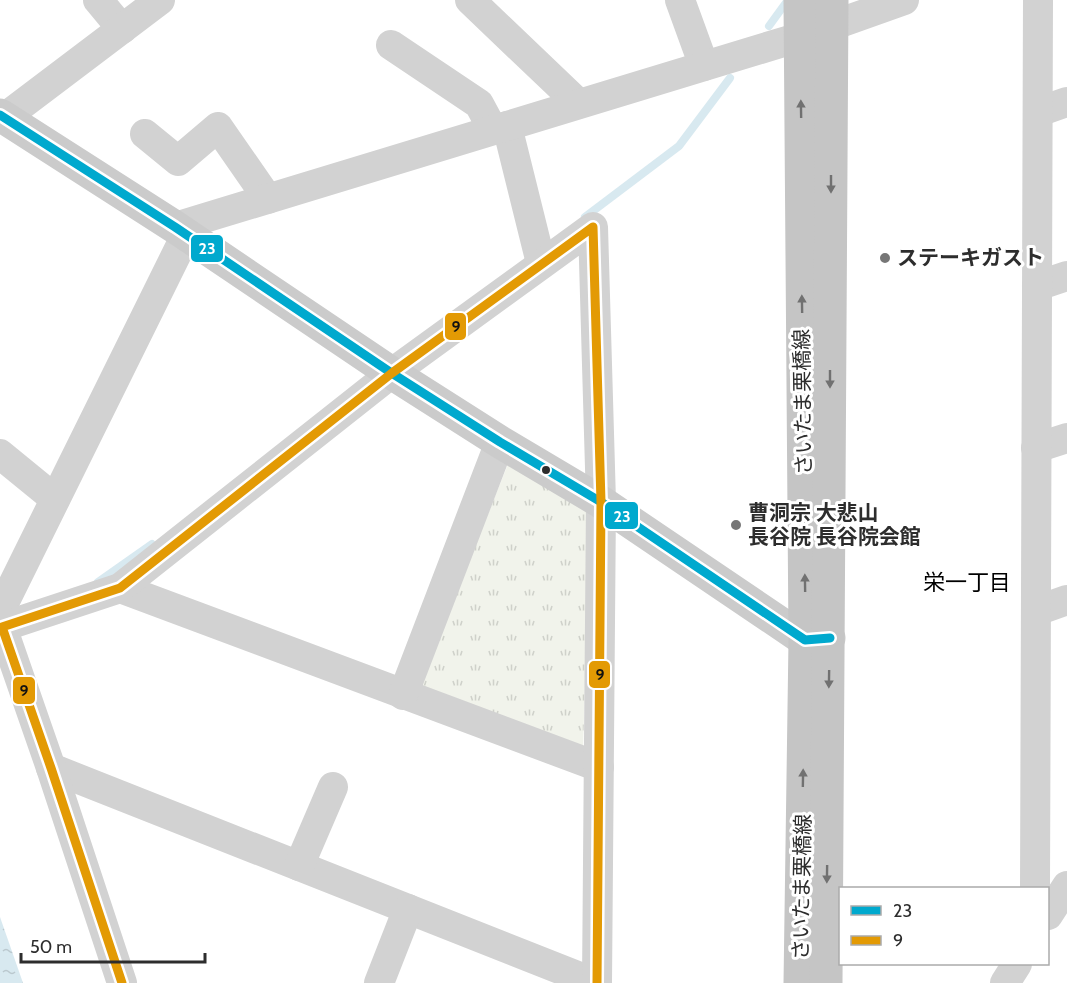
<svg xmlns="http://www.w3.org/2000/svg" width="1067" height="983" font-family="Cabin,'Noto Sans JP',sans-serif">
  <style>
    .park { fill: url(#park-tufts) }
    .water { fill: url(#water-ripples) }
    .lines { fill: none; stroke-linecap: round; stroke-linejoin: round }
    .stream { stroke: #d8e9f0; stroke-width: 8 }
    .street { stroke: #d2d2d2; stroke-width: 30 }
    .secondary { stroke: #cbcbcb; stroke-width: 33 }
    .primary { stroke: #c5c5c5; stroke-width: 33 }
    .bus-1-casing { stroke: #fff; stroke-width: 14 }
    .bus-2-casing { stroke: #fff; stroke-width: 14 }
    .bus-1 { stroke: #00a9ce; stroke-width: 9 }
    .bus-2 { stroke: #e39a04; stroke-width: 9 }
    .oneway { fill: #717171 }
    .poi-dot { fill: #767676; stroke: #fff; stroke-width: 2 }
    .bus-dot { fill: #2d2d2d; stroke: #fff; stroke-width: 2 }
    .labels { text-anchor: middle; stroke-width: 6; stroke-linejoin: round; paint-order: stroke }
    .poi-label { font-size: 21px; font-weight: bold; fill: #2d2d2d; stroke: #fff; text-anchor: start }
    .street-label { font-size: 21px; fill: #2d2d2d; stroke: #fff }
    .neighbourhood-label { font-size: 22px; fill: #000; stroke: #fff }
    .line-badge { stroke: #fff; stroke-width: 2 }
    .badge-label { font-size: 16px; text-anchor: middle; font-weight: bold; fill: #fff }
    .pale-badge-label { font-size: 16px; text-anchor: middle; font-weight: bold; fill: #111 }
  </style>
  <defs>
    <pattern id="park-tufts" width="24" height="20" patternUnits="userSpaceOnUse" patternTransform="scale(1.5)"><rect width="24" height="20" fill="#f1f3eb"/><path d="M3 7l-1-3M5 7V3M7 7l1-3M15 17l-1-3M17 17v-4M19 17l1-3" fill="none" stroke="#cfd1ca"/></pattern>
    <pattern id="water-ripples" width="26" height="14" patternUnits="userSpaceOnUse" patternTransform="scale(1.5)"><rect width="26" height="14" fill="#d8e9f0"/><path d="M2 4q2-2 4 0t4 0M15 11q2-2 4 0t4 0" fill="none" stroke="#bac8ce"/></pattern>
  </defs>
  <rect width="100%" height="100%" fill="#fff"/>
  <!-- park -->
  <polygon class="park" points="508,464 590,509 583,753 417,691"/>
  <!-- water -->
  <polygon class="water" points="0,917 23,983 0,983"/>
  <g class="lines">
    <!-- stream -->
    <g class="stream">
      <polyline points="769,26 788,0"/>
      <polyline points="585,217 679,146 730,78"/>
      <polyline points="98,582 152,544"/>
    </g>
    <!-- street -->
    <g class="street">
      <polyline points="98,0 122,29"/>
      <polyline points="470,0 578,103"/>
      <polyline points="680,0 704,66"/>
      <polyline points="391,45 479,104 493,130"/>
      <polyline points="1038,112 1067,102"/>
      <polyline points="4,118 160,0"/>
      <polyline points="507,126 541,263"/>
      <polyline points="145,134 178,161 218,127 268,199"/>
      <polyline points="175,227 800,37 904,0"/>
      <polyline points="1037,286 1067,276"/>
      <polyline points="1036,448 1067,438"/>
      <polyline points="0,454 55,499"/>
      <polyline points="120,588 599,767"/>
      <polyline points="0,611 186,235"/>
      <polyline points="1036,611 1067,600"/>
      <polyline points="403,695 500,442"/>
      <polyline points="51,768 595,983"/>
      <polyline points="299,866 333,787"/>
      <polyline points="1035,888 1038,0"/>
      <polyline points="1048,915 1067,886"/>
      <polyline points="122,983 51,768 2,627 120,588 392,373 593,227 601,502 597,983"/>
      <polyline points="379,983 408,909"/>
      <polyline points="1005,983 1017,964"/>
    </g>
    <!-- secondary -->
    <polyline class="secondary" points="0,115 175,227 390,372 500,442 601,502 805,640 829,638"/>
    <!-- primary -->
    <g class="primary">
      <polyline points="800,0 805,640 800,983"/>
      <polyline points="826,983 832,0"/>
    </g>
    <defs>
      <polyline id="bus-1" points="0,115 175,227 390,372 500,442 601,502 805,640 830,638"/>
      <polyline id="bus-2" points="122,983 51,768 2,627 120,588 392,373 593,227 601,502 597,983"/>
    </defs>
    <!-- bus-1 casing -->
    <use href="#bus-1" class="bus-1-casing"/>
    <!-- bus-2 casing -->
    <use href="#bus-2" class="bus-2-casing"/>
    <!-- bus-1 -->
    <use href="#bus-1" class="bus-1"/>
    <!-- bus-2 -->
    <use href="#bus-2" class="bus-2"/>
  </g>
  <!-- one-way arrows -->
  <defs><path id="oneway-solid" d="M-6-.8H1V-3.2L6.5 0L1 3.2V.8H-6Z" transform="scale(1.5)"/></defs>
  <g class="oneway">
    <use href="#oneway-solid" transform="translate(801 109) rotate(-91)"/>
    <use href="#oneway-solid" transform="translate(831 184) rotate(90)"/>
    <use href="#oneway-solid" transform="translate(802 304) rotate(-91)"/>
    <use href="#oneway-solid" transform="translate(830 379) rotate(90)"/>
    <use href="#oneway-solid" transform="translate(805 583) rotate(-91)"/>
    <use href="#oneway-solid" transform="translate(829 679) rotate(91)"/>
    <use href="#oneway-solid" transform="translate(803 778) rotate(-89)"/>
    <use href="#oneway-solid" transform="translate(827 874) rotate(91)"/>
  </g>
  <!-- markers -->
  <g class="poi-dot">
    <circle cx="885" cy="258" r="6"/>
    <circle cx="736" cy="525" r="6"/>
  </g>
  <circle class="bus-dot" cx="546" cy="470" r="5"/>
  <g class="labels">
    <!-- poi labels -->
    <g class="poi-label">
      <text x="897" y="265">ステーキガスト</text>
      <text x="748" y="520">曹洞宗 大悲山<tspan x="748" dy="24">長谷院 長谷院会館</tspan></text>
    </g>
    <!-- street labels -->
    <g class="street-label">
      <text transform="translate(803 402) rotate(-91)" y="7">さいたま栗橋線</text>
      <text transform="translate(802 887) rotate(-89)" y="7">さいたま栗橋線</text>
    </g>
    <!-- neighbourhood labels -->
    <g class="neighbourhood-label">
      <text x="967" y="590">栄一丁目</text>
    </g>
  </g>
  <g class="line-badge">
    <rect x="190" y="234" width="34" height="29" rx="6" fill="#00a9ce"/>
    <rect x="444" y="312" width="23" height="29" rx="6" fill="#e39a04"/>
    <rect x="604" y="501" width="35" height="29" rx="6" fill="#00a9ce"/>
    <rect x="588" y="660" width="23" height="29" rx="6" fill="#e39a04"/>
    <rect x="12" y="676" width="24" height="29" rx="6" fill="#e39a04"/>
  </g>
  <g class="badge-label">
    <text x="207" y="254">23</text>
    <text x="622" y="522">23</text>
  </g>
  <g class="pale-badge-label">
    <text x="456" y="332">9</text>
    <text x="600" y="680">9</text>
    <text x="24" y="696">9</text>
  </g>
  <!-- legend -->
  <rect x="839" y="887" width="210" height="78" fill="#ffffff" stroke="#ababab" stroke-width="1.5"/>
  <rect x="851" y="906" width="30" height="9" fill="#00a9ce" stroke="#ababab" stroke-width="1.5"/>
  <text x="893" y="917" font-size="18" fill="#2d2d2d">23</text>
  <rect x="851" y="936" width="30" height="9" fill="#e39a04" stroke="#ababab" stroke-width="1.5"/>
  <text x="893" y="947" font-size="18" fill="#2d2d2d">9</text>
  <!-- scale -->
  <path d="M21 953v9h184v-9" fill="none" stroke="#2d2d2d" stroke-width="3"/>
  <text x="30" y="953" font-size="18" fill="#2d2d2d" stroke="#ffffff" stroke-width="4.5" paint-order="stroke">50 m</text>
</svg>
